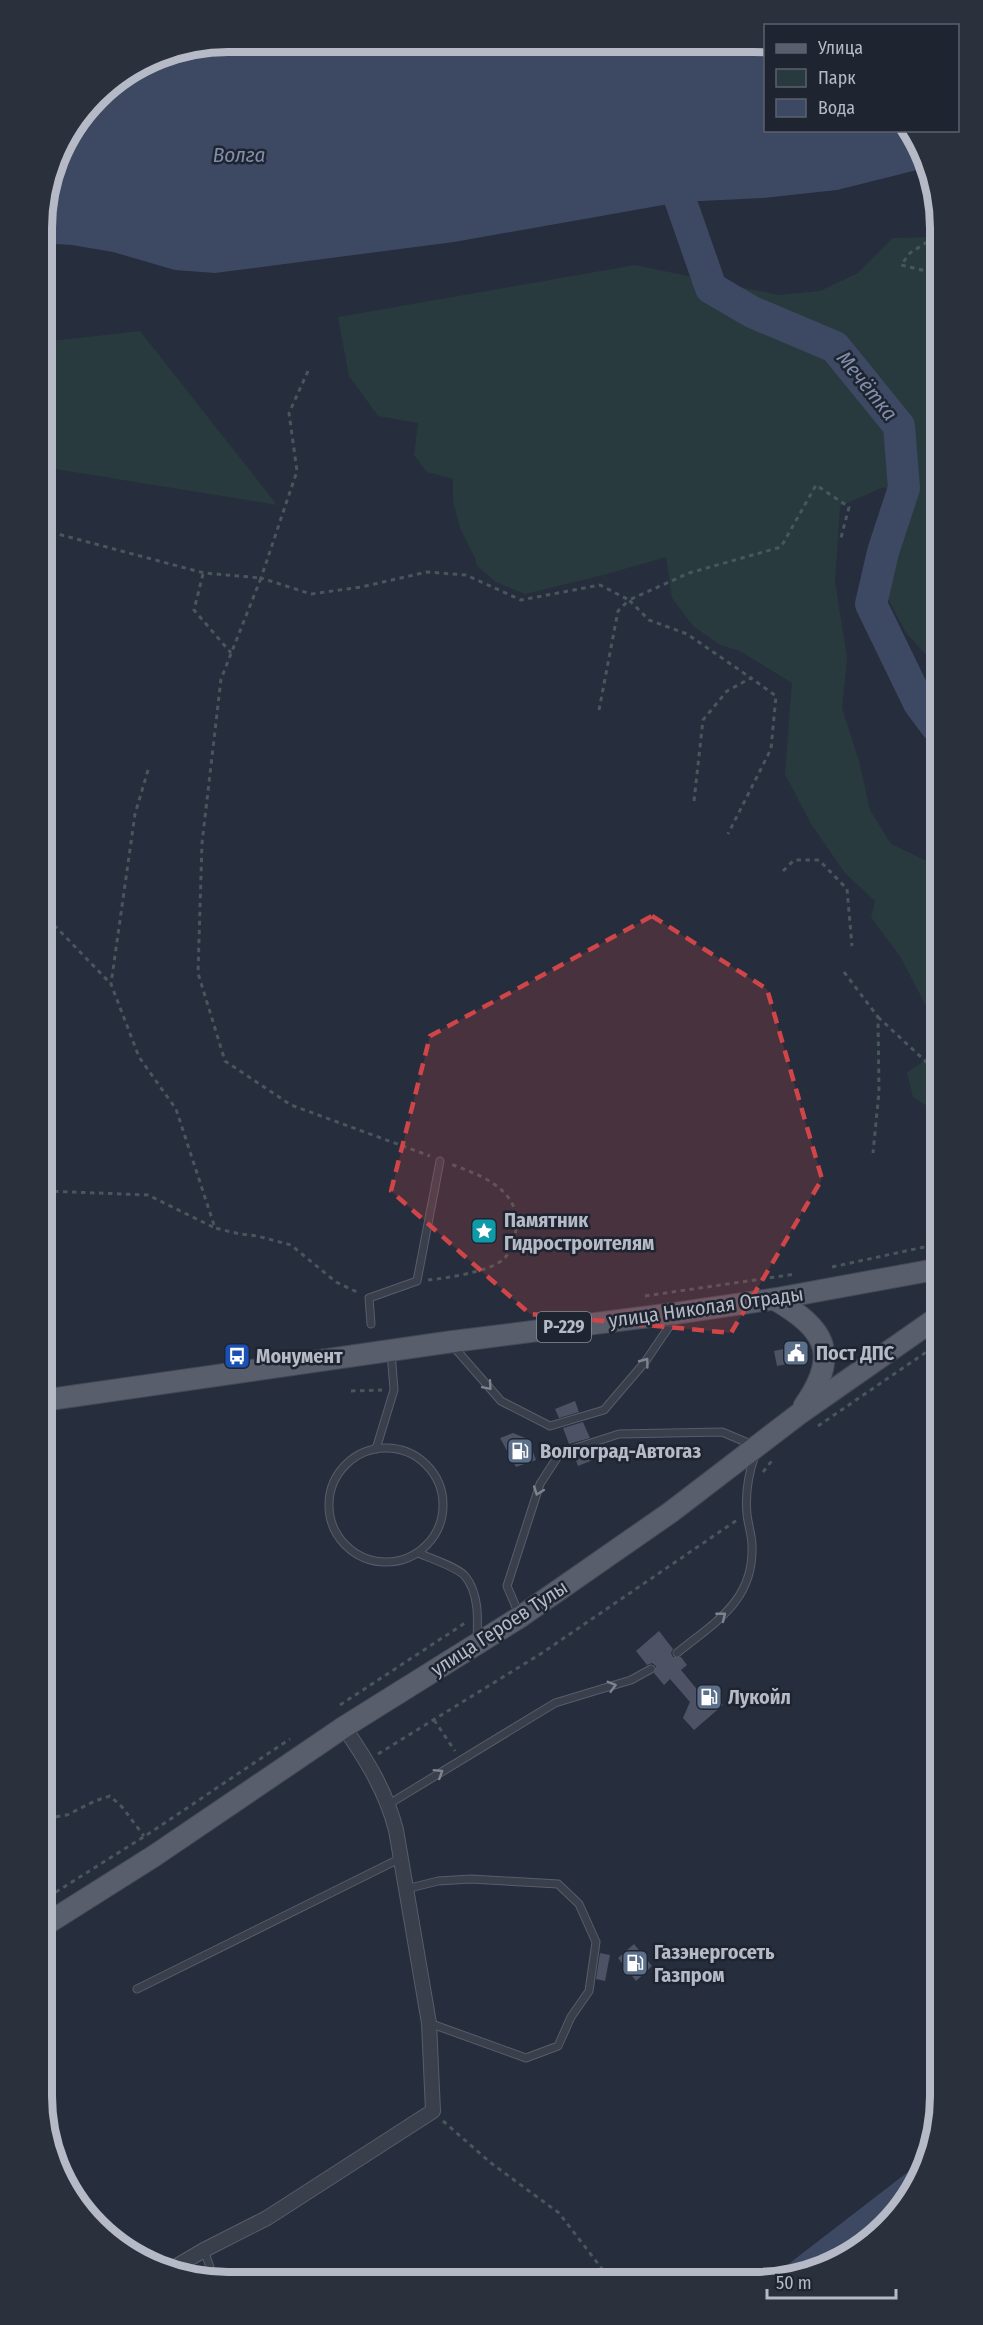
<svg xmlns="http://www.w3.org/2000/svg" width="983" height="2325" font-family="'Fira Sans Condensed',sans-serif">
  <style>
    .green { fill: #293a3e }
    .water { fill: #3d4963 }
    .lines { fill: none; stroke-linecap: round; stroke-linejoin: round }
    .river { stroke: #3d4963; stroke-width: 32 }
    .building { fill: #4d5364 }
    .lane-casing { stroke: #585d6a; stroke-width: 9 }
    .street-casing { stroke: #585d6a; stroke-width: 16 }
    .primary-casing { stroke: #434855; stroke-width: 23 }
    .path { stroke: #48575c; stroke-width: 3; stroke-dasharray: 4.5 4.5; stroke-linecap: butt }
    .lane { stroke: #3a3f4c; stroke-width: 7 }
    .street { stroke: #3a3f4c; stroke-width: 14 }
    .primary { stroke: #585e6c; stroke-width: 21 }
    .oneway { stroke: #7e8390 }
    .marked { fill: #d04548; fill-opacity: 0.2; stroke: #d04548; stroke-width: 4.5; stroke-dasharray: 12 8; stroke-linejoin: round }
    .labels { text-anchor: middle; stroke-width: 5; stroke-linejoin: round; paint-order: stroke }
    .shield { fill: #1f2431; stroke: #898d9a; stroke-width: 1.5 }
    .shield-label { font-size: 18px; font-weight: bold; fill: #b6bac7 }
    .poi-label { font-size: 20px; font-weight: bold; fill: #b6bac7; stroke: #1f2431; text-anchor: start }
    .street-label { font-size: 20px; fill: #b6bac7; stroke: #1f2431 }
    .water-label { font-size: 21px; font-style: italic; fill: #808eac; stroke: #1f2431 }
    .rim { fill: none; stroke: #b6bac7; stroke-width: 8 }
  </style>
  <rect width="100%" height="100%" fill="#262d3c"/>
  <!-- green -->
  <g class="green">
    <polygon points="935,237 936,672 929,658 906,633 886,595 894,552 911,509 884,487 840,506 835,582 847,658 842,708 859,761 870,810 891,844 937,866 937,1027 901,958 871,917 875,901 845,873 811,824 785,774 792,683 740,651 720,645 693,626 672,598 666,557 607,574 525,594 496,582 477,566 475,558 460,528 453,501 453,479 427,472 414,455 418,423 378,416 349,376 338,317 635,265 779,295 820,291 858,273 893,238"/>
    <polygon points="140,331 277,505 43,467 43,342"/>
    <polygon points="937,1038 938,1113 937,1113 913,1097 907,1072 937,1053"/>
  </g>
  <!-- water -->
  <polygon class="water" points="228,42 765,45 766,130 912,131 929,167 837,190 763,198 680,202 454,242 215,273 175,270 113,252 72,245 55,244 43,247 42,216 61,146 105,88 157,56"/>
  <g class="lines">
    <!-- river -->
    <g class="river">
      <polyline points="667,162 711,288 752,312 835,347 899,426 904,488 883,552 871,604 919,703 936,726"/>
      <polyline points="798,2277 916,2186"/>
    </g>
  </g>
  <!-- building -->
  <g class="building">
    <polygon points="793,1347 797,1362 777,1366 774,1351"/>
    <polygon points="575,1401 579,1412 559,1418 555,1409"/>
    <polygon points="583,1422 590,1438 569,1444 563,1428"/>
    <polygon points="513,1433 528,1439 536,1460 516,1467 500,1438"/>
    <polygon points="594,1448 598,1458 578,1466 574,1455"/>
    <polygon points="659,1631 673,1649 671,1653 673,1657 681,1657 687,1665 681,1670 700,1693 711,1691 723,1705 694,1730 683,1718 690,1702 670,1679 664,1685 654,1673 656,1666 652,1663 647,1665 636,1651"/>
    <polygon points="634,1944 652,1966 636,1981 618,1958"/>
    <polygon points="600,1953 610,1955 605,1981 596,1979"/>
  </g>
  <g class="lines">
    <defs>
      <g id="lane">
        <polyline points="371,1324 369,1298 417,1281 440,1161"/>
        <polyline points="453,1346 501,1401 550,1426 604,1410 645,1362 675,1318"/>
        <circle cx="386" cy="1505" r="57"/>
        <polyline points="376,1449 394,1390 391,1352"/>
        <path d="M418 1553C430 1558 457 1567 465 1576 479 1593 478 1618 477 1639"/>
        <polyline points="519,1614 507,1586 540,1484 560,1453 619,1434 722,1432 753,1445"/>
        <path d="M677 1653C715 1622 754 1601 752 1546 752 1535 748 1525 747 1514 745 1493 748 1475 755 1455"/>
        <polyline points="389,1804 555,1703 631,1680 651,1669"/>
        <polyline points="406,1889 438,1881 471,1879 558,1884 579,1904 596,1942 589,1991 571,2017 558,2046 526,2058 429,2023"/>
        <polyline points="137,1989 401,1858"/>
        <polyline points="204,2250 214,2279"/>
      </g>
      <path id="street" d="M170 2270 204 2250 267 2218 433 2111 429 2023 396 1830C386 1791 367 1761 344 1727"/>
      <g id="primary">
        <path d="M774 1299C825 1328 841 1354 804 1406"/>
        <polyline points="46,1400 449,1342 678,1313 774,1299 938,1269"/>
        <polyline points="48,1923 154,1856 344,1727 520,1617 671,1512 799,1414 938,1317"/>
      </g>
    </defs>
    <!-- lane casing -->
    <use href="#lane" class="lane-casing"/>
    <!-- street casing -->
    <use href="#street" class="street-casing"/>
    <!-- primary casing -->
    <use href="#primary" class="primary-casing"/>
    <!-- path -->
    <g class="path">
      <polyline points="935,237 910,253 901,265 935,273"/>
      <polyline points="308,371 289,413 297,471 261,578 311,594 361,587 427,572 466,575 521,600 600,585 629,600 689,573 781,547 816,485 849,507 841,538"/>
      <polyline points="43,528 54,533 204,573 261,578 221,679 202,843 198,973 225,1061 291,1105 430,1156"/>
      <polyline points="203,574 194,610 231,653"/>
      <polyline points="599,710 618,611 629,600 649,620 687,634 751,678"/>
      <polyline points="148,770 135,814 111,984 139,1057 176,1109 215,1228 240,1234 257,1236 291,1245 336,1282 359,1293"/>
      <polyline points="694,801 703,720 727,691 751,678 776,696 771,749 728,834"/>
      <polyline points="783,871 794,860 819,860 847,889 852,946"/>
      <polyline points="45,923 56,927 111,984"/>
      <polyline points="844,972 878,1017 879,1092 873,1153"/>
      <polyline points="878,1017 937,1072"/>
      <polyline points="45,1191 148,1195 215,1228"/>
      <polyline points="832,1267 938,1244"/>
      <path d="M428 1280C447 1278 489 1272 504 1259 511 1251 515 1239 516 1229 522 1190 479 1174 450 1164"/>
      <polyline points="645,1296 796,1274"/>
      <polyline points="351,1391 382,1390"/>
      <polyline points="818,1426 938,1344"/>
      <polyline points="763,1472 774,1458"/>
      <polyline points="340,1705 465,1623"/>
      <polyline points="434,1720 455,1751"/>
      <polyline points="378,1754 542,1653 737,1520"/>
      <polyline points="47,1818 67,1815 95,1801 110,1796 122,1807 144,1836"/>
      <polyline points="48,1897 145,1836 290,1739"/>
      <polyline points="443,2121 491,2163 559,2213 609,2278"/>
    </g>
    <!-- lane -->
    <use href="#lane" class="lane"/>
    <!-- street -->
    <use href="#street" class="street"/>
    <!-- primary -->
    <use href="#primary" class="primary"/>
  </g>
  <!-- one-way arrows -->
  <defs><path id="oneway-chevron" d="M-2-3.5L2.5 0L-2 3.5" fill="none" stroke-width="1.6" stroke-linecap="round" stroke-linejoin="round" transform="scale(1.5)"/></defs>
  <g class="oneway">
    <use href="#oneway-chevron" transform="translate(645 1362) rotate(-53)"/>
    <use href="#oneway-chevron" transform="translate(488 1386) rotate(49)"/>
    <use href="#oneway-chevron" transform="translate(538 1491) rotate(110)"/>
    <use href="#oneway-chevron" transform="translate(722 1616) rotate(-39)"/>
    <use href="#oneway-chevron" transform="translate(612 1686) rotate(-16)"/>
    <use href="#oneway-chevron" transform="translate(439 1773) rotate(-32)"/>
  </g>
  <!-- marked area -->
  <path class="marked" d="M652 916 767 989 822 1179 731 1333 530 1314 391 1191 430 1036Z"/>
  <!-- icons -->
  <defs>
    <symbol id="sight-square" viewBox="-11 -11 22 22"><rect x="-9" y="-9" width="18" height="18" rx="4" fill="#0f9aa8" stroke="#1f2431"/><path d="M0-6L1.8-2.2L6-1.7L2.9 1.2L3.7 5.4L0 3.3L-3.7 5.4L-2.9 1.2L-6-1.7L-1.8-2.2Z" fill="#fff"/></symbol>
    <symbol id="civic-square" viewBox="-11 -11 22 22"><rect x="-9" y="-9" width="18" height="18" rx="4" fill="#5c6f8a" stroke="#1f2431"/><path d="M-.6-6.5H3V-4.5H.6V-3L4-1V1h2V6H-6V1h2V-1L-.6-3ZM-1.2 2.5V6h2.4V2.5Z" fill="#fff"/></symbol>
    <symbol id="bus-square" viewBox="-11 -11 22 22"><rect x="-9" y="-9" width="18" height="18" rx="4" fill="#1a4fb4" stroke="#1f2431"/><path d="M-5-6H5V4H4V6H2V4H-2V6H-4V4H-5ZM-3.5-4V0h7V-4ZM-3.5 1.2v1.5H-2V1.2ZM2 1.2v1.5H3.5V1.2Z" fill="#fff"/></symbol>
    <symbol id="fuel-square" viewBox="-11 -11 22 22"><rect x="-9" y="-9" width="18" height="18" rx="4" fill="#5c6f8a" stroke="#1f2431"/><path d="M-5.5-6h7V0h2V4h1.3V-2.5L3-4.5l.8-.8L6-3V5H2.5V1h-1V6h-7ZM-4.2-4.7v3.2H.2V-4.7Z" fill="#fff"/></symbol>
  </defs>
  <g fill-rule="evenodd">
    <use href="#sight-square" x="469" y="1216" width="30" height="30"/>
    <use href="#civic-square" x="781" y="1338" width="30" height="30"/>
    <use href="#bus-square" x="222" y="1341" width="30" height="30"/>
    <use href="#fuel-square" x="505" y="1436" width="30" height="30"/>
    <use href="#fuel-square" x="694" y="1682" width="30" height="30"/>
    <use href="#fuel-square" x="620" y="1948" width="30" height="30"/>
  </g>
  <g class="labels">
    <!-- shield labels -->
    <rect class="shield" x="537" y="1312" width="54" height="30" rx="4.5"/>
    <g class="shield-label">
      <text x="564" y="1333">Р-229</text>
    </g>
    <!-- poi labels -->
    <g class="poi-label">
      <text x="504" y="1227">Памятник<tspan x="504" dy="23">Гидростроителям</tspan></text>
      <text x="816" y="1360">Пост ДПС</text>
      <text x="256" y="1363">Монумент</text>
      <text x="540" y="1458">Волгоград-Автогаз</text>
      <text x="728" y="1704">Лукойл</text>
      <text x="654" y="1959">Газэнергосеть<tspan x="654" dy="23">Газпром</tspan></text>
    </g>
    <!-- street labels -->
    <g class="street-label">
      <text transform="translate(706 1307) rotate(-8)" y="7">улица Николая Отрады</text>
      <text transform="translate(499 1628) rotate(-33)" y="7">улица Героев Тулы</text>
    </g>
    <!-- water labels -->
    <g class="water-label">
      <text x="239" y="162">Волга</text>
      <text transform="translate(867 386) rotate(51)" y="7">Мечётка</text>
    </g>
  </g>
  <!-- crop -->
  <path d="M0 0H983V2325H0ZM228 52H754A176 176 0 0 1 930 228V2096A176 176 0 0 1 754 2272H228A176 176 0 0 1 52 2096V228A176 176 0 0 1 228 52Z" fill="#2b303d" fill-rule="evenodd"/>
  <path class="rim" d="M228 52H754A176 176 0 0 1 930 228V2096A176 176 0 0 1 754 2272H228A176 176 0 0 1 52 2096V228A176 176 0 0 1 228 52Z"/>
  <!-- legend -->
  <rect x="764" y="24" width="195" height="108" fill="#1f2431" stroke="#5b606d" stroke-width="1.5"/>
  <rect x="776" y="44" width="30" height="9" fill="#585e6c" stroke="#5b606d" stroke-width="1.5"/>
  <text x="818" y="54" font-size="18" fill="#b6bac7">Улица</text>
  <rect x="776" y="69" width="30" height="18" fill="#293a3e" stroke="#5b606d" stroke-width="1.5"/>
  <text x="818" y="84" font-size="18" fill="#b6bac7">Парк</text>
  <rect x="776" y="99" width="30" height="18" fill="#3d4963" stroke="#5b606d" stroke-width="1.5"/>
  <text x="818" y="114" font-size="18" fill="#b6bac7">Вода</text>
  <!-- scale -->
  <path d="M767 2289v9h129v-9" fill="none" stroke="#b6bac7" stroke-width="3"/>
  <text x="776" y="2289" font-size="18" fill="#b6bac7" stroke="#1f2431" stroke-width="4.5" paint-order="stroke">50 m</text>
</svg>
